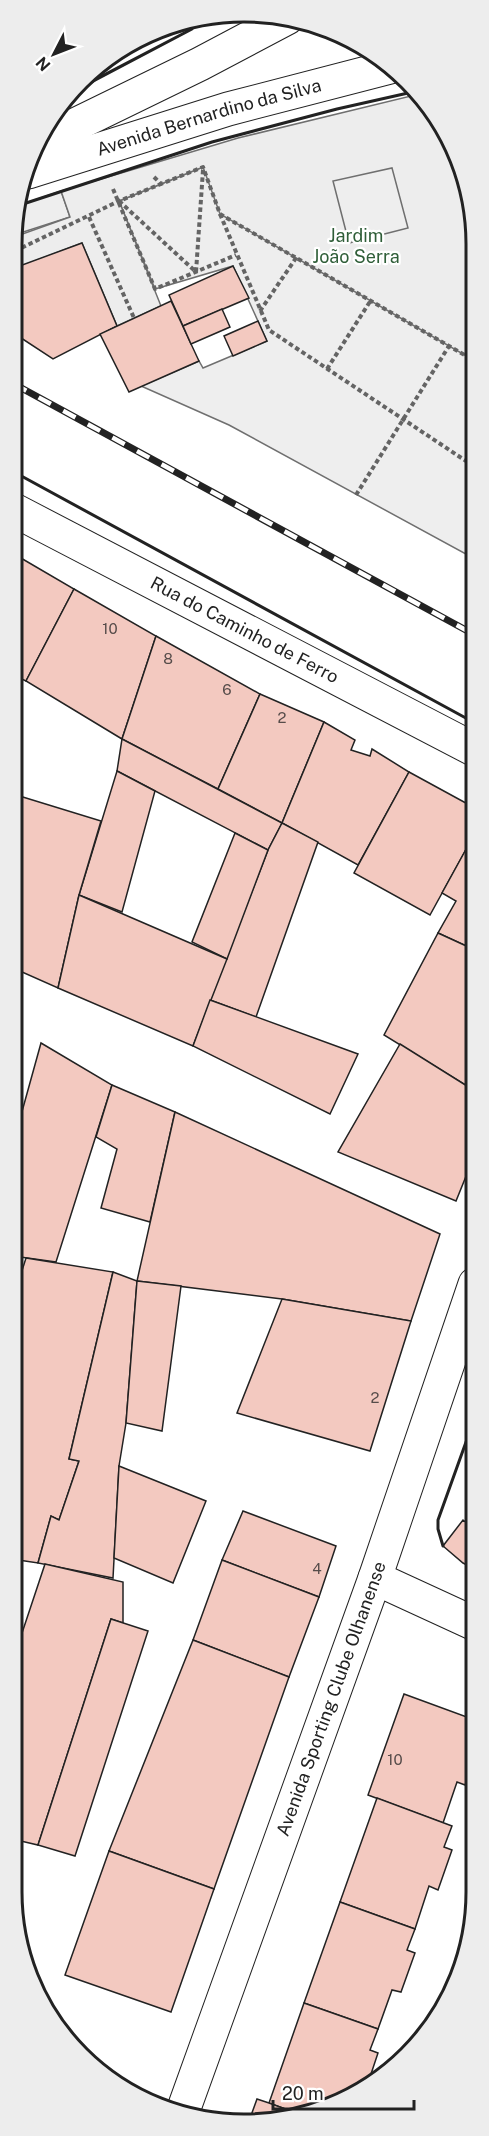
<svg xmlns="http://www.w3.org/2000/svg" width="489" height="2136" font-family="'Public Sans',sans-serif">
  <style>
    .green { fill: #eee; stroke: #6f6f6f; stroke-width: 1.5 }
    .parking { fill: #ededed; stroke: #6f6f6f; stroke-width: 1.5; fill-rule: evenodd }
    .building { fill: #f3c9c0; stroke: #222; stroke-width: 1.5 }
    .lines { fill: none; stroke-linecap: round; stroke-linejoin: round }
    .minor-casing { stroke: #222; stroke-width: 35 }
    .tertiary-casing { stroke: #222; stroke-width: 35 }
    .secondary-casing { stroke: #222; stroke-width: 35 }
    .path { stroke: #646464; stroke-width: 4; stroke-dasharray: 4.5 3; stroke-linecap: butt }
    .minor { stroke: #fff; stroke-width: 33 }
    .tertiary { stroke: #fff; stroke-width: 33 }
    .secondary { stroke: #fff; stroke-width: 33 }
    .rail-casing { stroke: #222; stroke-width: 7 }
    .rail { stroke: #fff; stroke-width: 4.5; stroke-dasharray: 14; stroke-linecap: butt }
    .wall { stroke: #222; stroke-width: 3 }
    .labels { text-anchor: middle; stroke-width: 4.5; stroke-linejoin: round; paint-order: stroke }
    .number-label { font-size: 15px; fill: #564c4a }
    .street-label { font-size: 18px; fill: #222; stroke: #fff }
    .park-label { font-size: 18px; fill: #2f5e38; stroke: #fff }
    .rim { fill: none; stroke: #222; stroke-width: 3 }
  </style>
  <rect width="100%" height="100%" fill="#fff"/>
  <!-- green -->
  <g class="green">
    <polygon points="453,142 475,214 475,559 229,425 141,386 199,361 203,368 267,341 233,266 155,289 119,201 203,167"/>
    <polygon points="61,191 70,217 14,235 14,214 17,206"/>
  </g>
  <!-- parking -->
  <path class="parking" d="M419 94 453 142 475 214V361L220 214 203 167 119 201 161 306 117 326 82 243 14 269V237L70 217 61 191 238 138ZM392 168 408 228 349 243 333 181Z"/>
  <!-- building -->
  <g class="building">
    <polygon points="82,243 117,326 53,359 15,334 14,268"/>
    <polygon points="233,266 249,298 183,326 169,295"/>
    <polygon points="171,301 199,361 129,392 100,334"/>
    <polygon points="222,309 230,327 191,344 183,326"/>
    <polygon points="258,321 267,341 233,356 224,336"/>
    <polygon points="14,554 74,589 26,681 13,675"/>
    <polygon points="74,589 156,636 122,739 26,681"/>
    <polygon points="156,636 260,694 218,789 122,739"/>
    <polygon points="260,694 324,722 282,823 218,789"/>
    <polygon points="324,722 355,740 351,750 370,756 372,749 409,772 358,865 282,823"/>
    <polygon points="122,739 282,823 268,850 117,771"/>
    <polygon points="117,771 155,791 122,912 79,895"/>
    <polygon points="409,772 475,808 475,833 430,915 354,873"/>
    <polygon points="13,794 101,821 79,895 58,988 13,968"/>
    <polygon points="282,823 318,842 256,1017 210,1000 268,850"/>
    <polygon points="235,833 268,850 227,959 192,942"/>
    <polygon points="475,833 475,950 438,933 456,901 442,893"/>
    <polygon points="79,895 227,959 193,1046 58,988"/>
    <polygon points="438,933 475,950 475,1091 384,1035"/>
    <polygon points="210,1000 358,1054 330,1114 193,1046"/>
    <polygon points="41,1043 112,1085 56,1262 13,1256 13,1144"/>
    <polygon points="400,1044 475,1091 475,1154 456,1201 338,1152"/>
    <polygon points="112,1085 175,1112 150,1222 101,1208 117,1149 96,1137"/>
    <polygon points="175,1112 440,1234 411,1321 282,1299 137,1281"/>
    <polygon points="26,1258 113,1272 69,1459 79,1461 59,1520 51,1516 38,1563 12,1559 13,1299"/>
    <polygon points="113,1272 137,1281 126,1423 119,1466 113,1578 38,1563 51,1516 59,1520 79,1461 69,1459"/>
    <polygon points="137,1281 181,1286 162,1431 126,1423"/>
    <polygon points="282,1299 411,1321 370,1451 237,1413"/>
    <polygon points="119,1466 206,1501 173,1583 114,1558"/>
    <polygon points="243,1511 336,1546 319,1597 222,1560"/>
    <polygon points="463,1520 475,1529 475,1569 463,1563 443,1546"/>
    <polygon points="222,1560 319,1597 289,1677 193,1640"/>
    <polygon points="45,1564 123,1582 123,1623 111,1619 38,1845 12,1839 12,1663"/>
    <polygon points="111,1619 148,1631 75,1856 38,1845"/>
    <polygon points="193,1640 289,1677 214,1889 109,1851"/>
    <polygon points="404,1694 475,1720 475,1732 471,1742 475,1743 475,1758 465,1785 457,1782 443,1823 368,1795"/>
    <polygon points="377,1798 452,1826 444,1847 452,1850 438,1890 429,1886 415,1929 340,1902"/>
    <polygon points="109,1851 214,1889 171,2012 65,1975"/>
    <polygon points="340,1902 415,1929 407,1950 415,1953 401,1992 392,1990 378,2029 304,2003"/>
    <polygon points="304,2003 378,2029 370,2050 378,2053 367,2086 359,2091 355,2090 354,2093 319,2112 299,2114 269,2103"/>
    <polygon points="257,2099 269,2103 299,2114 249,2121"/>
  </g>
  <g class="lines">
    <defs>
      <polyline id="minor" points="375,1578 475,1624"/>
      <g id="tertiary">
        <path id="s1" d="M14 510 475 750"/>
        <path id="s2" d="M183 2111 375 1578 475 1284"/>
      </g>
      <g id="secondary">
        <polyline points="38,143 200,64 287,18"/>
        <path id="s3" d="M28 172 228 109 390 67"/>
      </g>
    </defs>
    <!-- minor casing -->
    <use href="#minor" class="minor-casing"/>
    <!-- tertiary casing -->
    <use href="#tertiary" class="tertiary-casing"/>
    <!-- secondary casing -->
    <use href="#secondary" class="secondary-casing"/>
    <!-- path -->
    <g class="path">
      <polyline points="154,177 161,184 203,167 220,214 475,361"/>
      <polyline points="113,189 155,289 236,255"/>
      <polyline points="119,201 196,272 203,170"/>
      <polyline points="220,214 269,330 475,467"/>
      <polyline points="89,217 134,318"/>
      <polyline points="15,251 119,201 161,184"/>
      <polyline points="260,311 296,258"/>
      <polyline points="327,369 371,300"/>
      <polyline points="356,495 449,346"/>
    </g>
    <!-- minor -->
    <use href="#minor" class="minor"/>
    <!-- tertiary -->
    <use href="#tertiary" class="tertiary"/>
    <!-- secondary -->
    <use href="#secondary" class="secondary"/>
    <defs>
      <polyline id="rail" points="14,384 475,635"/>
    </defs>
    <!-- rail casing -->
    <use href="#rail" class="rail-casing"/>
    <!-- rail -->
    <use href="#rail" class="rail"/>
    <!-- wall -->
    <g class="wall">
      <polyline points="77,90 82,87 192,29 77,89"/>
      <polyline points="17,206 212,142 337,109 417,91"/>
      <polyline points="14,472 475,723"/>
      <polyline points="443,1546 438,1529 438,1520 475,1417"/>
    </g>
  </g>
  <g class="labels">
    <!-- number labels -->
    <g class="number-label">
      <text x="110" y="634">10</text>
      <text x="168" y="664">8</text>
      <text x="227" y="695">6</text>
      <text x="282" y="723">2</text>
      <text x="375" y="1403">2</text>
      <text x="317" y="1574">4</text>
      <text x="395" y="1765">10</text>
    </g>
    <!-- street labels -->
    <g class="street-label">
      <text dy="6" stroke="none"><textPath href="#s3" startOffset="189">Avenida Bernardino da Silva</textPath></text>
      <text dy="6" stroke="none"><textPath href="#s1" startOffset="260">Rua do Caminho de Ferro</textPath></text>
      <text dy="6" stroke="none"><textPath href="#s2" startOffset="438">Avenida Sporting Clube Olhanense</textPath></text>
    </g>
    <!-- park labels -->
    <g class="park-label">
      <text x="356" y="242">Jardim<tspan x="356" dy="21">João Serra</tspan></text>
    </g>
  </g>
  <!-- crop -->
  <path d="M0 0H489V2136H0ZM244 22H244A222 222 0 0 1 466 244V1892A222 222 0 0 1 244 2114H244A222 222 0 0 1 22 1892V244A222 222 0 0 1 244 22Z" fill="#ededed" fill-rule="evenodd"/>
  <path class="rim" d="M244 22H244A222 222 0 0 1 466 244V1892A222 222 0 0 1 244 2114H244A222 222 0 0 1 22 1892V244A222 222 0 0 1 244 22Z"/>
  <!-- north arrow -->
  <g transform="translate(54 54) rotate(228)" stroke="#ffffff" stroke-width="4.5" paint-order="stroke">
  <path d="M0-4.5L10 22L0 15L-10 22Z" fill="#222222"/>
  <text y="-9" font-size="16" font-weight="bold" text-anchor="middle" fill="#222222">N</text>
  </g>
  <!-- scale -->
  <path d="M273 2100v9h141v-9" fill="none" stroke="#222222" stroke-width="3"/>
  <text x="282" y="2100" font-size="18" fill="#222222" stroke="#ffffff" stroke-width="4.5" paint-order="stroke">20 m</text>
</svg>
